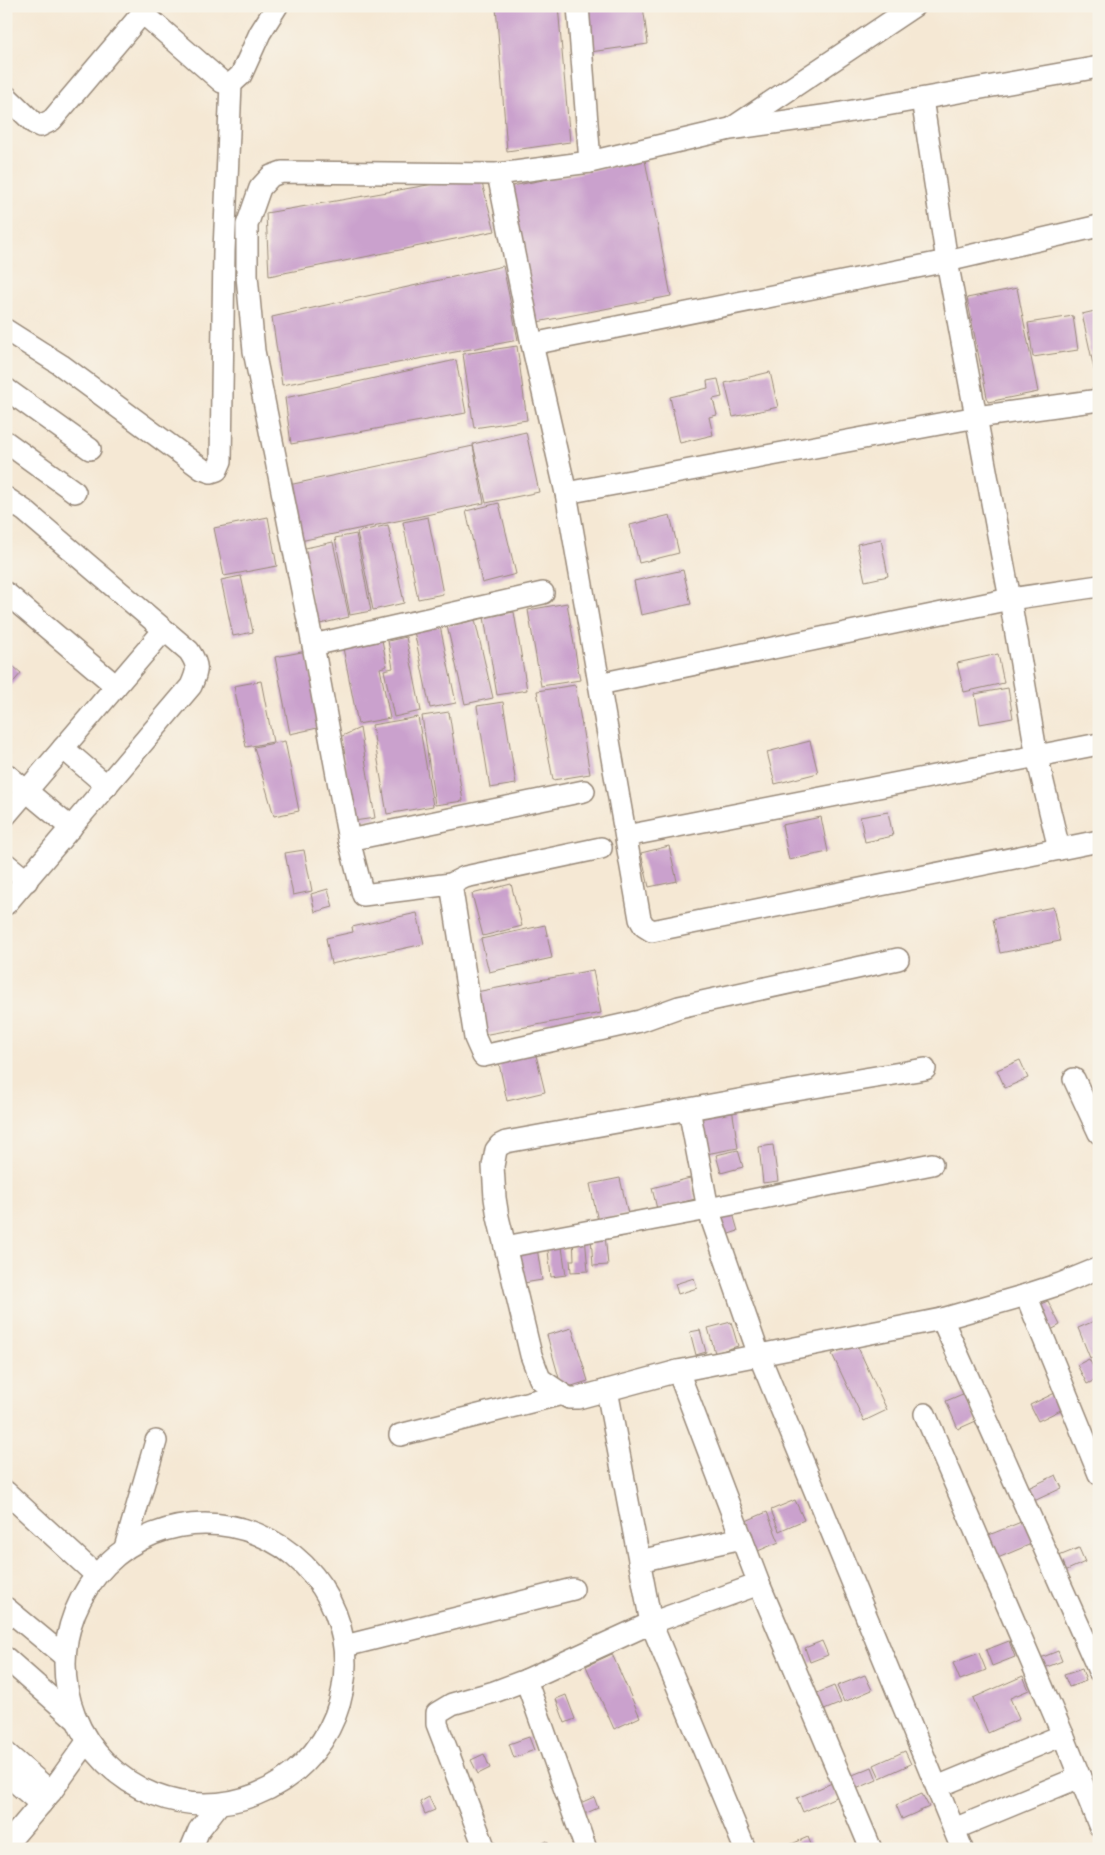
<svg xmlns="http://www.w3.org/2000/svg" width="1105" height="1855" font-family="'Playpen Sans',sans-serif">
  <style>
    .building { fill: #caa1cd }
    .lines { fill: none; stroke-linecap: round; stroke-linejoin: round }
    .minor-casing { stroke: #988979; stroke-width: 24 }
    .minor { stroke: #fff; stroke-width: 21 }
  </style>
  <rect width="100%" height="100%" fill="#f7f3e8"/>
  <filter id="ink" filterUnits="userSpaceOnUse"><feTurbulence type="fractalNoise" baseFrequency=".02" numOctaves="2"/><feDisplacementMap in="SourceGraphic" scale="10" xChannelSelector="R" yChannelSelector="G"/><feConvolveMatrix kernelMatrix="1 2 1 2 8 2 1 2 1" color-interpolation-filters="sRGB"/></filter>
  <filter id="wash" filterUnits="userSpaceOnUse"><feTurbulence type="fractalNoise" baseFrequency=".0096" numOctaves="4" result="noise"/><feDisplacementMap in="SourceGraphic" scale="20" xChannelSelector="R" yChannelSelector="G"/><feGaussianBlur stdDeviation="1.12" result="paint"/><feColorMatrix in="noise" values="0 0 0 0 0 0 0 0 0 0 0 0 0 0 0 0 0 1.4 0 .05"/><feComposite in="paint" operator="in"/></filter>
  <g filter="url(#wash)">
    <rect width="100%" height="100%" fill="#f5e8d4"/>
    <g id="blocks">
      <!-- building -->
      <g class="building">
        <polygon points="496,6 558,6 570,142 507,151"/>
        <polygon points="584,6 643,6 648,44 590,52"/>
        <polygon points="645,160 671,296 532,323 507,187"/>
        <polygon points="480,176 495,231 269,276 266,213"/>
        <polygon points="503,266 518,340 282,385 272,317"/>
        <polygon points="1017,288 1038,392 988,402 967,298"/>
        <polygon points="1099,310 1099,378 1096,378 1082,314"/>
        <polygon points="1073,316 1078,350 1033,357 1028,323"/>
        <polygon points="517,346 527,420 474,428 463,354"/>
        <polygon points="456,360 466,413 291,444 285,398"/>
        <polygon points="770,372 778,407 733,417 725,383"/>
        <polygon points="718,379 722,397 713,399 717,415 709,417 713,435 680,443 670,397 708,388 707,381"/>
        <polygon points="526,432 539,492 486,503 473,444"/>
        <polygon points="473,446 484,503 295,542 284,486"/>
        <polygon points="499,503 516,574 482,583 466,511"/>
        <polygon points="670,515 679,553 639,563 630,525"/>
        <polygon points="268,517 277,566 224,576 214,528"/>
        <polygon points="428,517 443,594 418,599 403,522"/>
        <polygon points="388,525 404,603 373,610 357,532"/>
        <polygon points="356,534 371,611 350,615 335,538"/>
        <polygon points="881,539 888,576 865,581 857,544"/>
        <polygon points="333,542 349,617 316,625 301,549"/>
        <polygon points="683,570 691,604 641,615 634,581"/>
        <polygon points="241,576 253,632 233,636 221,580"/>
        <polygon points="567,603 580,680 541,686 528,610"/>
        <polygon points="514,612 527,690 497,695 484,617"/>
        <polygon points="475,620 493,698 465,704 447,626"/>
        <polygon points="440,626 456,703 430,708 414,631"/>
        <polygon points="406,637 421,711 394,717 384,670 393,668 388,641"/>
        <polygon points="382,640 387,666 380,668 390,718 358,724 343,648"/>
        <polygon points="307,651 322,727 290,734 275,657"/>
        <polygon points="998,654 1004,683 964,692 957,663"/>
        <polygon points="6,660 21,673 6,691"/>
        <polygon points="261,681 273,742 246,747 234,686"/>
        <polygon points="575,685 590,774 553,780 537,691"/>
        <polygon points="1008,688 1013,718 980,724 975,694"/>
        <polygon points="503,702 516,784 490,788 477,706"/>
        <polygon points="449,712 463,801 435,805 422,716"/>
        <polygon points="418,717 433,806 387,814 372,725"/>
        <polygon points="360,728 375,818 354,821 340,737"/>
        <polygon points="285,741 299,811 274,816 254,747"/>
        <polygon points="810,741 818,773 775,784 767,752"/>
        <polygon points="888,812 893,836 865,842 860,817"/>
        <polygon points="821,817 828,852 789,860 782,825"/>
        <polygon points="669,846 677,881 649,887 641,853"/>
        <polygon points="304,850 312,891 293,895 285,853"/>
        <polygon points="511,884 522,926 483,936 472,894"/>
        <polygon points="328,889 333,907 315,912 311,894"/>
        <polygon points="1053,907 1060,941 1000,953 993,919"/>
        <polygon points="417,913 424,944 331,964 326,938 353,932 352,927"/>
        <polygon points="545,925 552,958 489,972 481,939"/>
        <polygon points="593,970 601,1013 483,1035 476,992"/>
        <polygon points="535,1051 545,1092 507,1101 498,1059"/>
        <polygon points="1020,1060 1028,1078 1005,1088 997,1070"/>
        <polygon points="732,1108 738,1148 706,1154 699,1114"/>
        <polygon points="773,1145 778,1181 763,1183 759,1147"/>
        <polygon points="738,1150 743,1167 721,1173 716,1155"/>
        <polygon points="620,1178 628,1214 598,1221 590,1184"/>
        <polygon points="690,1178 695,1199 657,1209 652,1188"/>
        <polygon points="732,1210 738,1231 723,1236 717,1215"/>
        <polygon points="605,1235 608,1265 593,1266 591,1236"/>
        <polygon points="585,1236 588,1271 571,1272 570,1260 574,1260 573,1237"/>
        <polygon points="561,1240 566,1275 551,1277 547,1242"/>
        <polygon points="537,1248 542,1280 518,1284 513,1252"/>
        <polygon points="694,1278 697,1288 678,1294 675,1284"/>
        <polygon points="1048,1301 1060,1325 1051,1330 1038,1305"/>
        <polygon points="1099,1319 1099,1354 1090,1358 1078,1328"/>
        <polygon points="731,1322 738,1346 715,1353 708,1328"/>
        <polygon points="572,1328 588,1381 562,1389 547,1335"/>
        <polygon points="700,1330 706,1352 696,1355 690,1332"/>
        <polygon points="856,1343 887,1410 864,1421 832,1354"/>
        <polygon points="1089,1359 1099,1378 1087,1384 1077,1365"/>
        <polygon points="1057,1392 1065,1408 1038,1421 1030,1405"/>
        <polygon points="965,1393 976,1421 958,1429 946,1401"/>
        <polygon points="1056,1475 1062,1488 1034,1501 1028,1488"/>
        <polygon points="795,1500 804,1520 779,1531 771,1510"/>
        <polygon points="767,1512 779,1542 751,1554 739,1524"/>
        <polygon points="1026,1520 1036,1542 993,1560 984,1537"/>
        <polygon points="1079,1548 1085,1562 1065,1571 1059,1556"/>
        <polygon points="822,1641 828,1655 810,1662 805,1648"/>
        <polygon points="1009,1641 1015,1657 992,1666 986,1650"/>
        <polygon points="1058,1651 1062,1661 1042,1669 1038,1659"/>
        <polygon points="979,1653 986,1670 960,1680 953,1663"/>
        <polygon points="612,1654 640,1717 614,1729 586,1666"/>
        <polygon points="1082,1669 1086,1681 1069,1687 1064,1675"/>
        <polygon points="865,1675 872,1690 844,1702 837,1686"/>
        <polygon points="1023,1676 1029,1690 1010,1698 1019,1719 988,1733 973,1698"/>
        <polygon points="834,1686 841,1703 817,1713 810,1696"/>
        <polygon points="566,1695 575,1719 565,1723 556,1699"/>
        <polygon points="529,1737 534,1750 514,1758 509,1744"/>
        <polygon points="905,1751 911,1764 880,1778 874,1765"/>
        <polygon points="484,1754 490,1768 478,1774 471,1760"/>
        <polygon points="872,1767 877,1780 849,1792 843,1779"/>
        <polygon points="832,1783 838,1796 803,1812 797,1798"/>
        <polygon points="922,1794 929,1807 902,1819 896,1805"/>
        <polygon points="429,1797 435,1810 425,1814 420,1802"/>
        <polygon points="594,1797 598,1808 582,1815 578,1804"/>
        <polygon points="808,1837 813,1849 780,1849"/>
        <polygon points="547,1841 551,1849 540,1849 539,1845"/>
      </g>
    </g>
  </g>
  <g filter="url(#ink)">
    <use href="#blocks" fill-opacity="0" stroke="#988979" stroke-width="1"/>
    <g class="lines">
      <defs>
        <g id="minor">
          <polyline points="578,6 590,162"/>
          <polyline points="1099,67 830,115 730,129 590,162 498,174 532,344 566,493 640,919 644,926 652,931 1099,841"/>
          <polyline points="6,96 34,123 40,126 52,120 139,17 145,15 222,82 231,84 241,75 260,33 277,6"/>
          <polyline points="922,99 947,261 1010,599 1037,757 1059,849"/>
          <polyline points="735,126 914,6"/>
          <polyline points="498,174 282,172 271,176 260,188 247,225 247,276 254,351 313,645 349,840 363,895 451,884 465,877 601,848"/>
          <polyline points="6,330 61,365 202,469 211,472 217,470 221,461 224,251 231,84"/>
          <polyline points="532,344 947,261 1099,226"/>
          <polyline points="6,389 90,449"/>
          <polyline points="6,442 75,492"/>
          <polyline points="566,493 977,417 1099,400"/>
          <path d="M6 498 25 511 189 651C199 666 198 670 191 686L6 904"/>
          <polyline points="6,593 116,686"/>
          <polyline points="313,645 543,593"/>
          <polyline points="599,684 1010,599 1099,586"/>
          <polyline points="63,748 107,786"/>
          <polyline points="6,774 71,828"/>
          <polyline points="6,815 164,630"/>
          <polyline points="626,836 1099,744"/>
          <polyline points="349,840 584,791"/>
          <polyline points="6,864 27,881"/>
          <polyline points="451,884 475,1038 483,1056 640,1021 679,1007 898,959"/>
          <polyline points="925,1069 778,1093 506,1142 500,1145 496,1150 493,1166 495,1198 498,1217 531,1355 540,1379 562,1394 569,1398 578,1398 678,1371 942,1319 1026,1295 1060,1284 1099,1268"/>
          <polyline points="1074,1079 1099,1133"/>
          <polyline points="689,1109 708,1209 759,1355 962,1849"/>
          <polyline points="505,1247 708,1209 932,1164"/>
          <polyline points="1026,1295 1099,1474"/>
          <polyline points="942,1319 1099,1671"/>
          <polyline points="678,1371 759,1584 871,1849"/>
          <polyline points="607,1390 651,1623 745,1849"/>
          <polyline points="925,1414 1063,1735 1099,1825"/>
          <polyline points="400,1435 562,1394"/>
          <polyline points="6,1492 96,1575"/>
          <circle cx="205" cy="1664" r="140"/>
          <polyline points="125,1548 156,1441"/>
          <polyline points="639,1561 742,1538"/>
          <polyline points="6,1608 64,1656"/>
          <polyline points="345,1646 573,1589"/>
          <polyline points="6,1658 75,1719"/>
          <polyline points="526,1680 651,1623 759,1584"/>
          <polyline points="6,1753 51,1792"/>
          <polyline points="6,1774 41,1804"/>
          <polyline points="937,1787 1063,1735"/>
          <polyline points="954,1829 1080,1777"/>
          <polyline points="6,1845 51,1792 87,1742"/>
          <polyline points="191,1849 199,1830 219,1804"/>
          <polyline points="485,1849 437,1724 437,1713 452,1704 494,1692 526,1680 586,1849"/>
        </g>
      </defs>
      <!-- minor casing -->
      <use href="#minor" class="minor-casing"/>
      <!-- minor -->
      <use href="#minor" class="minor"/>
    </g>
  </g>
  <!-- margin -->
  <rect width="1105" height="1855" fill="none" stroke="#f7f3e8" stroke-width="25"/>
</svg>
